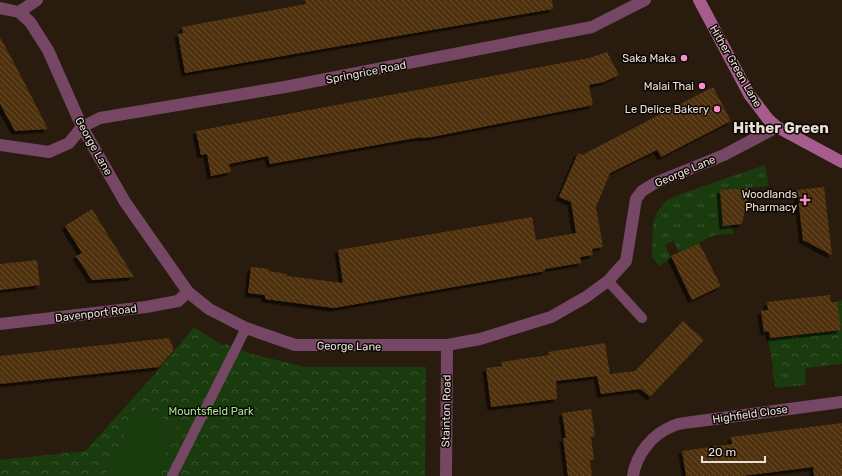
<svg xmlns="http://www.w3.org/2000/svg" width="842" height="476" font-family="Rubik,sans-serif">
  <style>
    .grass { fill: url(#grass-tufts) }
    .park { fill: url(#park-crowns) }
    .pitch { fill: #193b0d }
    .building { fill: url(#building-back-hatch); filter: url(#shadow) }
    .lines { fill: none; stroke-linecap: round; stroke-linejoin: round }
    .lane { stroke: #754765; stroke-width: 10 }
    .street { stroke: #754765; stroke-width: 12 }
    .secondary { stroke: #a65c8d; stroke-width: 12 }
    .poi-dot { fill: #f790cd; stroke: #0d0703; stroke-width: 1.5 }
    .labels { text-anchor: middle; stroke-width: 3; stroke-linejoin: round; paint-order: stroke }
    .poi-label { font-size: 11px; fill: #eae0d7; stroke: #0d0703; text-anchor: end }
    .street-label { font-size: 11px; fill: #eae0d7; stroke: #0d0703 }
    .park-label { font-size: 11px; fill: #a0e58c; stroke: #0d0703 }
    .district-label { font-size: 15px; font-weight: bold; fill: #eae0d7; stroke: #0d0703 }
  </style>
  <defs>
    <pattern id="grass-tufts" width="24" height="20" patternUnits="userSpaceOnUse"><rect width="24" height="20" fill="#193b0d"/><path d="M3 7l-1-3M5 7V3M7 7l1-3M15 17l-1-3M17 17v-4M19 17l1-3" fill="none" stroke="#3b5730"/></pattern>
    <pattern id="park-crowns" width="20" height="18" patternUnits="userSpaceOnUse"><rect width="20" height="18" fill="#193b0d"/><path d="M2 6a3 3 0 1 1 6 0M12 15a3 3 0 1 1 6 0" fill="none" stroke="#3b5730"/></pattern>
    <pattern id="building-back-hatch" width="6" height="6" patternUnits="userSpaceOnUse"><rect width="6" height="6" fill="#50320f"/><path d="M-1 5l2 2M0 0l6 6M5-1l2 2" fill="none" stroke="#694f31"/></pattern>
    <filter id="shadow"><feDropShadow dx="-3.5" dy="3.5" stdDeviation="0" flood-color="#0009"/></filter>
  </defs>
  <rect width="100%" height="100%" fill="#291b0d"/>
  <!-- grass -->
  <g class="grass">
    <polygon points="765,165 769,186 720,190 723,226 732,225 734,234 715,235 679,252 673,241 665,245 671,258 659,266 652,257 653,224 657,212 666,201 681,194"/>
    <polygon points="842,300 842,364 837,302"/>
    <polygon points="773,368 781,371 805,368 806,385 776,388 772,372"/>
  </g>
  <!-- park -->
  <g class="park">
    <polygon points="194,327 224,346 226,344 252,354 306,367 426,367 425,476 0,476 0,460 85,451 155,374"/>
    <polygon points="841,330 842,364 781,371 773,368 768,339"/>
  </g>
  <!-- pitch -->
  <polygon class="pitch" points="137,406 178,425 155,476 105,476"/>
  <!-- building -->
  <g class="building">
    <polygon points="305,0 552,0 553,9 185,73 178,34 183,33 182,27 306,4"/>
    <polygon points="0,37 23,80 48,129 15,131 0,104"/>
    <polygon points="607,52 619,75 604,82 589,85 593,105 432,137 421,138 421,137 270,164 268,156 229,164 231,172 211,176 207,154 201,155 196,131 589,58"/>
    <polygon points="713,87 731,121 661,157 657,150 610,173 596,207 603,247 592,249 593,255 580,257 581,263 545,269 545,271 334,308 265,299 265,295 248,293 251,267 269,269 269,271 287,274 287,276 343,283 338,250 532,217 536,240 576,233 571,202 559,197 578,153 582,155"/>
    <polygon points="824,187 832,255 803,240 797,190"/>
    <polygon points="749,188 742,224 723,226 720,190"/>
    <polygon points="92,209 134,277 92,280 76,256 82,253 65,226"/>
    <polygon points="699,243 721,286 692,300 671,256"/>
    <polygon points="37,260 40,285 0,290 0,264"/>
    <polygon points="830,295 831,302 837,302 841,330 770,338 769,331 764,332 761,311 768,310 767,302"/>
    <polygon points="683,321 704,340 650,397 641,389 601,394 597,376 556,381 557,399 491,407 486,368 502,366 501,362 549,355 548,352 605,343 610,374 635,371"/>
    <polygon points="169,338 174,350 159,367 0,384 0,356"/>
    <polygon points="591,409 595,436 591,437 594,460 590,460 592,476 568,476 563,438 566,438 562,413"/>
    <polygon points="842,423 842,476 814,476 813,467 742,476 686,476 682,451 732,444 731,437"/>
  </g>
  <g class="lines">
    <!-- lane -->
    <g class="lane">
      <polyline points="608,281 642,318"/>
      <polyline points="172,476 246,328"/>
    </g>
    <!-- street -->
    <g class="street">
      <polyline points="0,8 19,12 30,22 48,50 82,127 125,202 188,292 209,309 246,328 295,345 447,345 480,339 551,317 586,297 608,281 626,261 636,199 642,191 655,183 724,155 777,127"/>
      <polyline points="19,12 37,0"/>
      <polyline points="0,145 49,152 69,143 82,127 100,118 285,87 592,27 645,0"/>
      <polyline points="0,324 146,307 178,301 188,292"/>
      <polyline points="446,476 447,345"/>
      <path d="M633 476C636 455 652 434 673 426 679 423 686 423 692 422L842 402"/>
    </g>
    <!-- secondary -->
    <polyline class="secondary" points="699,0 749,94 768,119 777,127 842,162"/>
  </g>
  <!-- markers -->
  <g class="poi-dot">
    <circle cx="684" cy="58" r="4"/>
    <circle cx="702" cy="86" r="4"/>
    <circle cx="717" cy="109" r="4"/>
    <path d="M803 194h4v4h4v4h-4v4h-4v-4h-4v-4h4z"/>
  </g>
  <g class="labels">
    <!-- poi labels -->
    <g class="poi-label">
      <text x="676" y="62">Saka Maka</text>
      <text x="694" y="90">Malai Thai</text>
      <text x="709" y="113">Le Delice Bakery</text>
      <text x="797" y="198">Woodlands<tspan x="797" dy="13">Pharmacy</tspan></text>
    </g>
    <!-- street labels -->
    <g class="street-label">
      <text transform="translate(736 66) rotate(60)" y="4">Hither Green Lane</text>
      <text transform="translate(366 72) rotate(-11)" y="4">Springrice Road</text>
      <text transform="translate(94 146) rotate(61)" y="4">George Lane</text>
      <text transform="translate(685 171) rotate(-23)" y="4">George Lane</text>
      <text transform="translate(96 313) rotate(-7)" y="4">Davenport Road</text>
      <text transform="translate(349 346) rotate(1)" y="4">George Lane</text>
      <text transform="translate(446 411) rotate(-89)" y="4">Stainton Road</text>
      <text transform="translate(750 414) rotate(-8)" y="4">Highfield Close</text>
    </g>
    <!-- park labels -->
    <g class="park-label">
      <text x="211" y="415">Mountsfield Park</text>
    </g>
    <!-- district labels -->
    <g class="district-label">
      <text x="781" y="133">Hither Green</text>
    </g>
  </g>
  <!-- scale -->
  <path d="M702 456v6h63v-6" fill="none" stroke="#eae0d7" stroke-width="2"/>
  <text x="708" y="456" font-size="12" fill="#eae0d7" stroke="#0d0703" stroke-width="3" paint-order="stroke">20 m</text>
</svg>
